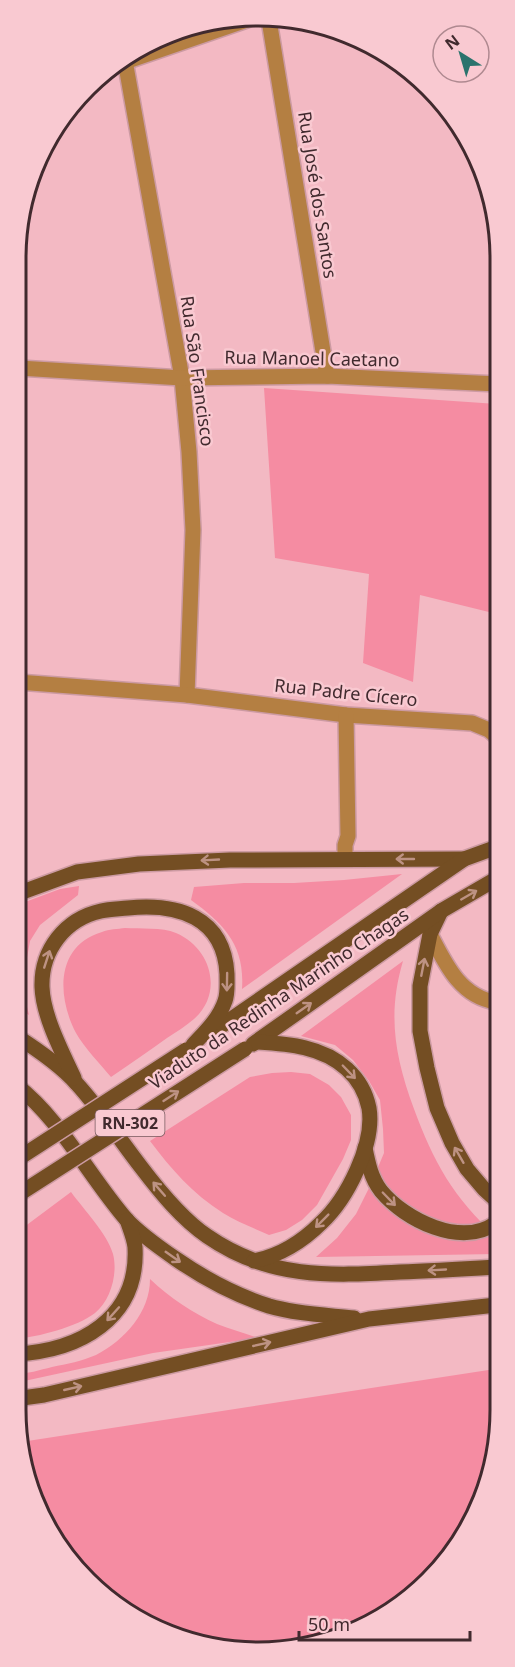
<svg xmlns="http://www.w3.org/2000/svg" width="515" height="1667" font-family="'Noto Sans',sans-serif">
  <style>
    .green { fill: #f58ca2 }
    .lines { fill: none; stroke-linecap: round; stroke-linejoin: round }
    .minor-casing { stroke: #cc9aa2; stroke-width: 18 }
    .major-casing { stroke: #cc9aa2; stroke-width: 18 }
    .minor { stroke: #b47f42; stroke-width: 15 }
    .major { stroke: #744e23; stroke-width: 15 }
    .major-bridge-casing { stroke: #cc9aa2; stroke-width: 18; stroke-linecap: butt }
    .major-bridge { stroke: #744e23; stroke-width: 15 }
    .oneway { stroke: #bd9283 }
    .labels { text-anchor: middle; stroke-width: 5; stroke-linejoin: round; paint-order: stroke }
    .shield { fill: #f9c9d1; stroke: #785a5f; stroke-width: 1.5 }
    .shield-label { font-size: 16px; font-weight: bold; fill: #412a2e }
    .street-label { font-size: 18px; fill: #412a2e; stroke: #f9c9d1 }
    .rim { fill: none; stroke: #412a2e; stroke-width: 3 }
  </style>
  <rect width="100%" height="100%" fill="#f3b9c3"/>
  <!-- green -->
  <g class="green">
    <polygon points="264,388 497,404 497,614 420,595 413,682 363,663 369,574 275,558"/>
    <path d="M402 874 242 989C245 945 224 924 191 900L194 887 244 883H294L344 880Z"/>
    <polygon points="79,886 78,895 40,925 30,941 22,986 29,1015 17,1007 17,905 60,889"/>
    <path d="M125 928C140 929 162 927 176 933 211 948 224 992 194 1019 186 1026 176 1032 167 1038 149 1051 130 1064 111 1077 100 1064 84 1047 76 1033 57 997 55 946 102 932 109 929 118 929 125 928Z"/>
    <path d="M403 961C387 1015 395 1057 414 1109 433 1161 454 1199 496 1236V1254L316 1257 337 1238 356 1214 371 1184 384 1153 383 1129 380 1100 369 1081 353 1060 335 1045 301 1036Z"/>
    <path d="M291 1072 310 1074 329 1085 341 1097 351 1115V1140L343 1159 317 1205 302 1220 286 1230 269 1235C254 1228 237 1222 223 1213 193 1194 171 1169 150 1141L250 1077 272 1073Z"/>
    <path d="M71 1192C84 1210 107 1233 113 1254 118 1273 111 1300 95 1313 77 1327 38 1337 15 1339L16 1233Z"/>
    <path d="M150 1279C170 1298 193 1313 217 1324 230 1329 245 1333 258 1338L153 1353 15 1383V1374C27 1374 40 1370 52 1367 67 1364 82 1361 96 1355 125 1340 150 1312 150 1279Z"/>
    <polygon points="495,1369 495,1457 459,1544 405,1602 321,1644 226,1650 150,1627 75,1570 33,1502 21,1442"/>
  </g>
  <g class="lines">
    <defs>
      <g id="minor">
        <polyline points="269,20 327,376"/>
        <polyline points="124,55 182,378 189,452 193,530 187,695"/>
        <polyline points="117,62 125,62 247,20"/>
        <polyline points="19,368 182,378 327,376 498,384"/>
        <polyline points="18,682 187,695 346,715 472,723 489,730 497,737"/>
        <polyline points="345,859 345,845 348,836 346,715"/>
        <path d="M430 934C445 963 460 997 496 1002"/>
      </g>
      <g id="major">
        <polyline points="17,894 77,872 139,864 230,860 464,859"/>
        <polyline points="441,911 430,934 420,986 420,1031 427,1068 437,1108 452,1143 467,1169 484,1189 496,1200"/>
        <polyline points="211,1033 464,859 497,847"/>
        <path d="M16 1036C35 1048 63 1068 77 1084 100 1109 120 1140 141 1167 160 1192 182 1219 207 1236 269 1279 329 1276 400 1272 432 1271 464 1269 496 1267"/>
        <polyline points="253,1044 441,911 496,879"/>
        <path d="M74 1078C62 1052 43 1016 42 987 41 950 65 919 101 911 110 909 119 909 128 908 178 903 224 917 227 974 227 983 228 993 225 1001 219 1019 205 1032 193 1045"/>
        <path d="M16 1085C61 1120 89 1176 126 1219 139 1233 160 1248 176 1259 205 1279 235 1295 269 1306 296 1314 326 1315 354 1318"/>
        <path d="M365 1148C368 1163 371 1178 381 1191 405 1220 461 1248 496 1223"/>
        <path d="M254 1261C279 1256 303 1241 321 1223 347 1199 375 1144 369 1108 366 1093 358 1079 347 1069 322 1046 288 1044 257 1042"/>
        <path d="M15 1354C79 1351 139 1319 135 1247 134 1238 130 1229 127 1220"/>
        <polyline points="15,1399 44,1395 369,1319 496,1305"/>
      </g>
    </defs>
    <!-- minor casing -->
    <use href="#minor" class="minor-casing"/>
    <!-- major casing -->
    <use href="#major" class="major-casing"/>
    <!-- minor -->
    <use href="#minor" class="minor"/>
    <!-- major -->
    <use href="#major" class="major"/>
    <defs>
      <g id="major-bridge">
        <polyline points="16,1160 186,1050"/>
        <polyline points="16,1196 245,1049"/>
      </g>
    </defs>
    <!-- major-bridge casing -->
    <use href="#major-bridge" class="major-bridge-casing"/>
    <!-- major-bridge -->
    <use href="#major-bridge" class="major-bridge"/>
  </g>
  <!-- one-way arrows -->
  <defs><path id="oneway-shaft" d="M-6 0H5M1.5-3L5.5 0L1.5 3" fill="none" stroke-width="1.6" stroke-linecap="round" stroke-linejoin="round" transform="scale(1.5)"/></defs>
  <g class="oneway">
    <use href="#oneway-shaft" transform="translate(405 859) rotate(180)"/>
    <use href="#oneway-shaft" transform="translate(210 860) rotate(177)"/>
    <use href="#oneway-shaft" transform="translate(469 895) rotate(-30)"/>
    <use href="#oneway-shaft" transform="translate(47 959) rotate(-72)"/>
    <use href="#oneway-shaft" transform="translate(423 967) rotate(-79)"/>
    <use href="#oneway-shaft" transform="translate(227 982) rotate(91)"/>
    <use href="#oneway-shaft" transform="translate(304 1008) rotate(-35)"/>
    <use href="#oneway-shaft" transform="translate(349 1072) rotate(46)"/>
    <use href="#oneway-shaft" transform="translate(171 1096) rotate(-33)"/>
    <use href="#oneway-shaft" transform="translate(459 1155) rotate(-120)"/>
    <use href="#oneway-shaft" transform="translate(159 1189) rotate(-131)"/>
    <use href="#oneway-shaft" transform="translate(389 1199) rotate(46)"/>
    <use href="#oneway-shaft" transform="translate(322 1221) rotate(135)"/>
    <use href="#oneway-shaft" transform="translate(173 1257) rotate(35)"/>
    <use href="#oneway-shaft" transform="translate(437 1270) rotate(177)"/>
    <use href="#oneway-shaft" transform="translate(113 1314) rotate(132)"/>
    <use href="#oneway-shaft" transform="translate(262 1344) rotate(-13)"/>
    <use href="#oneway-shaft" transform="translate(73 1388) rotate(-13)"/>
  </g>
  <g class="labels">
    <!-- shield labels -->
    <rect class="shield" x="95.5" y="1110" width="69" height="26" rx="4.5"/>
    <g class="shield-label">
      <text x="130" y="1129">RN-302</text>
    </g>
    <!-- street labels -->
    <g class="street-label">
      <text transform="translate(317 195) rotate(81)" y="6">Rua José dos Santos</text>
      <text transform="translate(312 359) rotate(1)" y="6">Rua Manoel Caetano</text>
      <text transform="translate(197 371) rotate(82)" y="6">Rua São Francisco</text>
      <text transform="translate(346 693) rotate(6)" y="6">Rua Padre Cícero</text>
      <text transform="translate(279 999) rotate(-34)" y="6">Viaduto da Redinha Marinho Chagas</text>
    </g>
  </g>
  <!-- crop -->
  <path d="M0 0H515V1667H0ZM258 26H258A232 232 0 0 1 490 258V1410A232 232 0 0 1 258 1642H258A232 232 0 0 1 26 1410V258A232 232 0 0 1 258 26Z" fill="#f9c9d1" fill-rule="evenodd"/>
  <path class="rim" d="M258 26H258A232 232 0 0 1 490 258V1410A232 232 0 0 1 258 1642H258A232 232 0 0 1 26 1410V258A232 232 0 0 1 258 26Z"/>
  <!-- north arrow -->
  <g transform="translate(461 54) rotate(323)"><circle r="28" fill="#f9c9d1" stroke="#af8990" stroke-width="1.5"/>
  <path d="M0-4.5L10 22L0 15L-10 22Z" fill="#2b736d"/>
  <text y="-9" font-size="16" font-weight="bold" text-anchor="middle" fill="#412a2e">N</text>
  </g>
  <!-- scale -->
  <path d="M299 1631v9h171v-9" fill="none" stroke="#412a2e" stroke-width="3"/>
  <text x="308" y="1631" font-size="18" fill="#412a2e" stroke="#f9c9d1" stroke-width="4.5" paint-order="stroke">50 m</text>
</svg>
